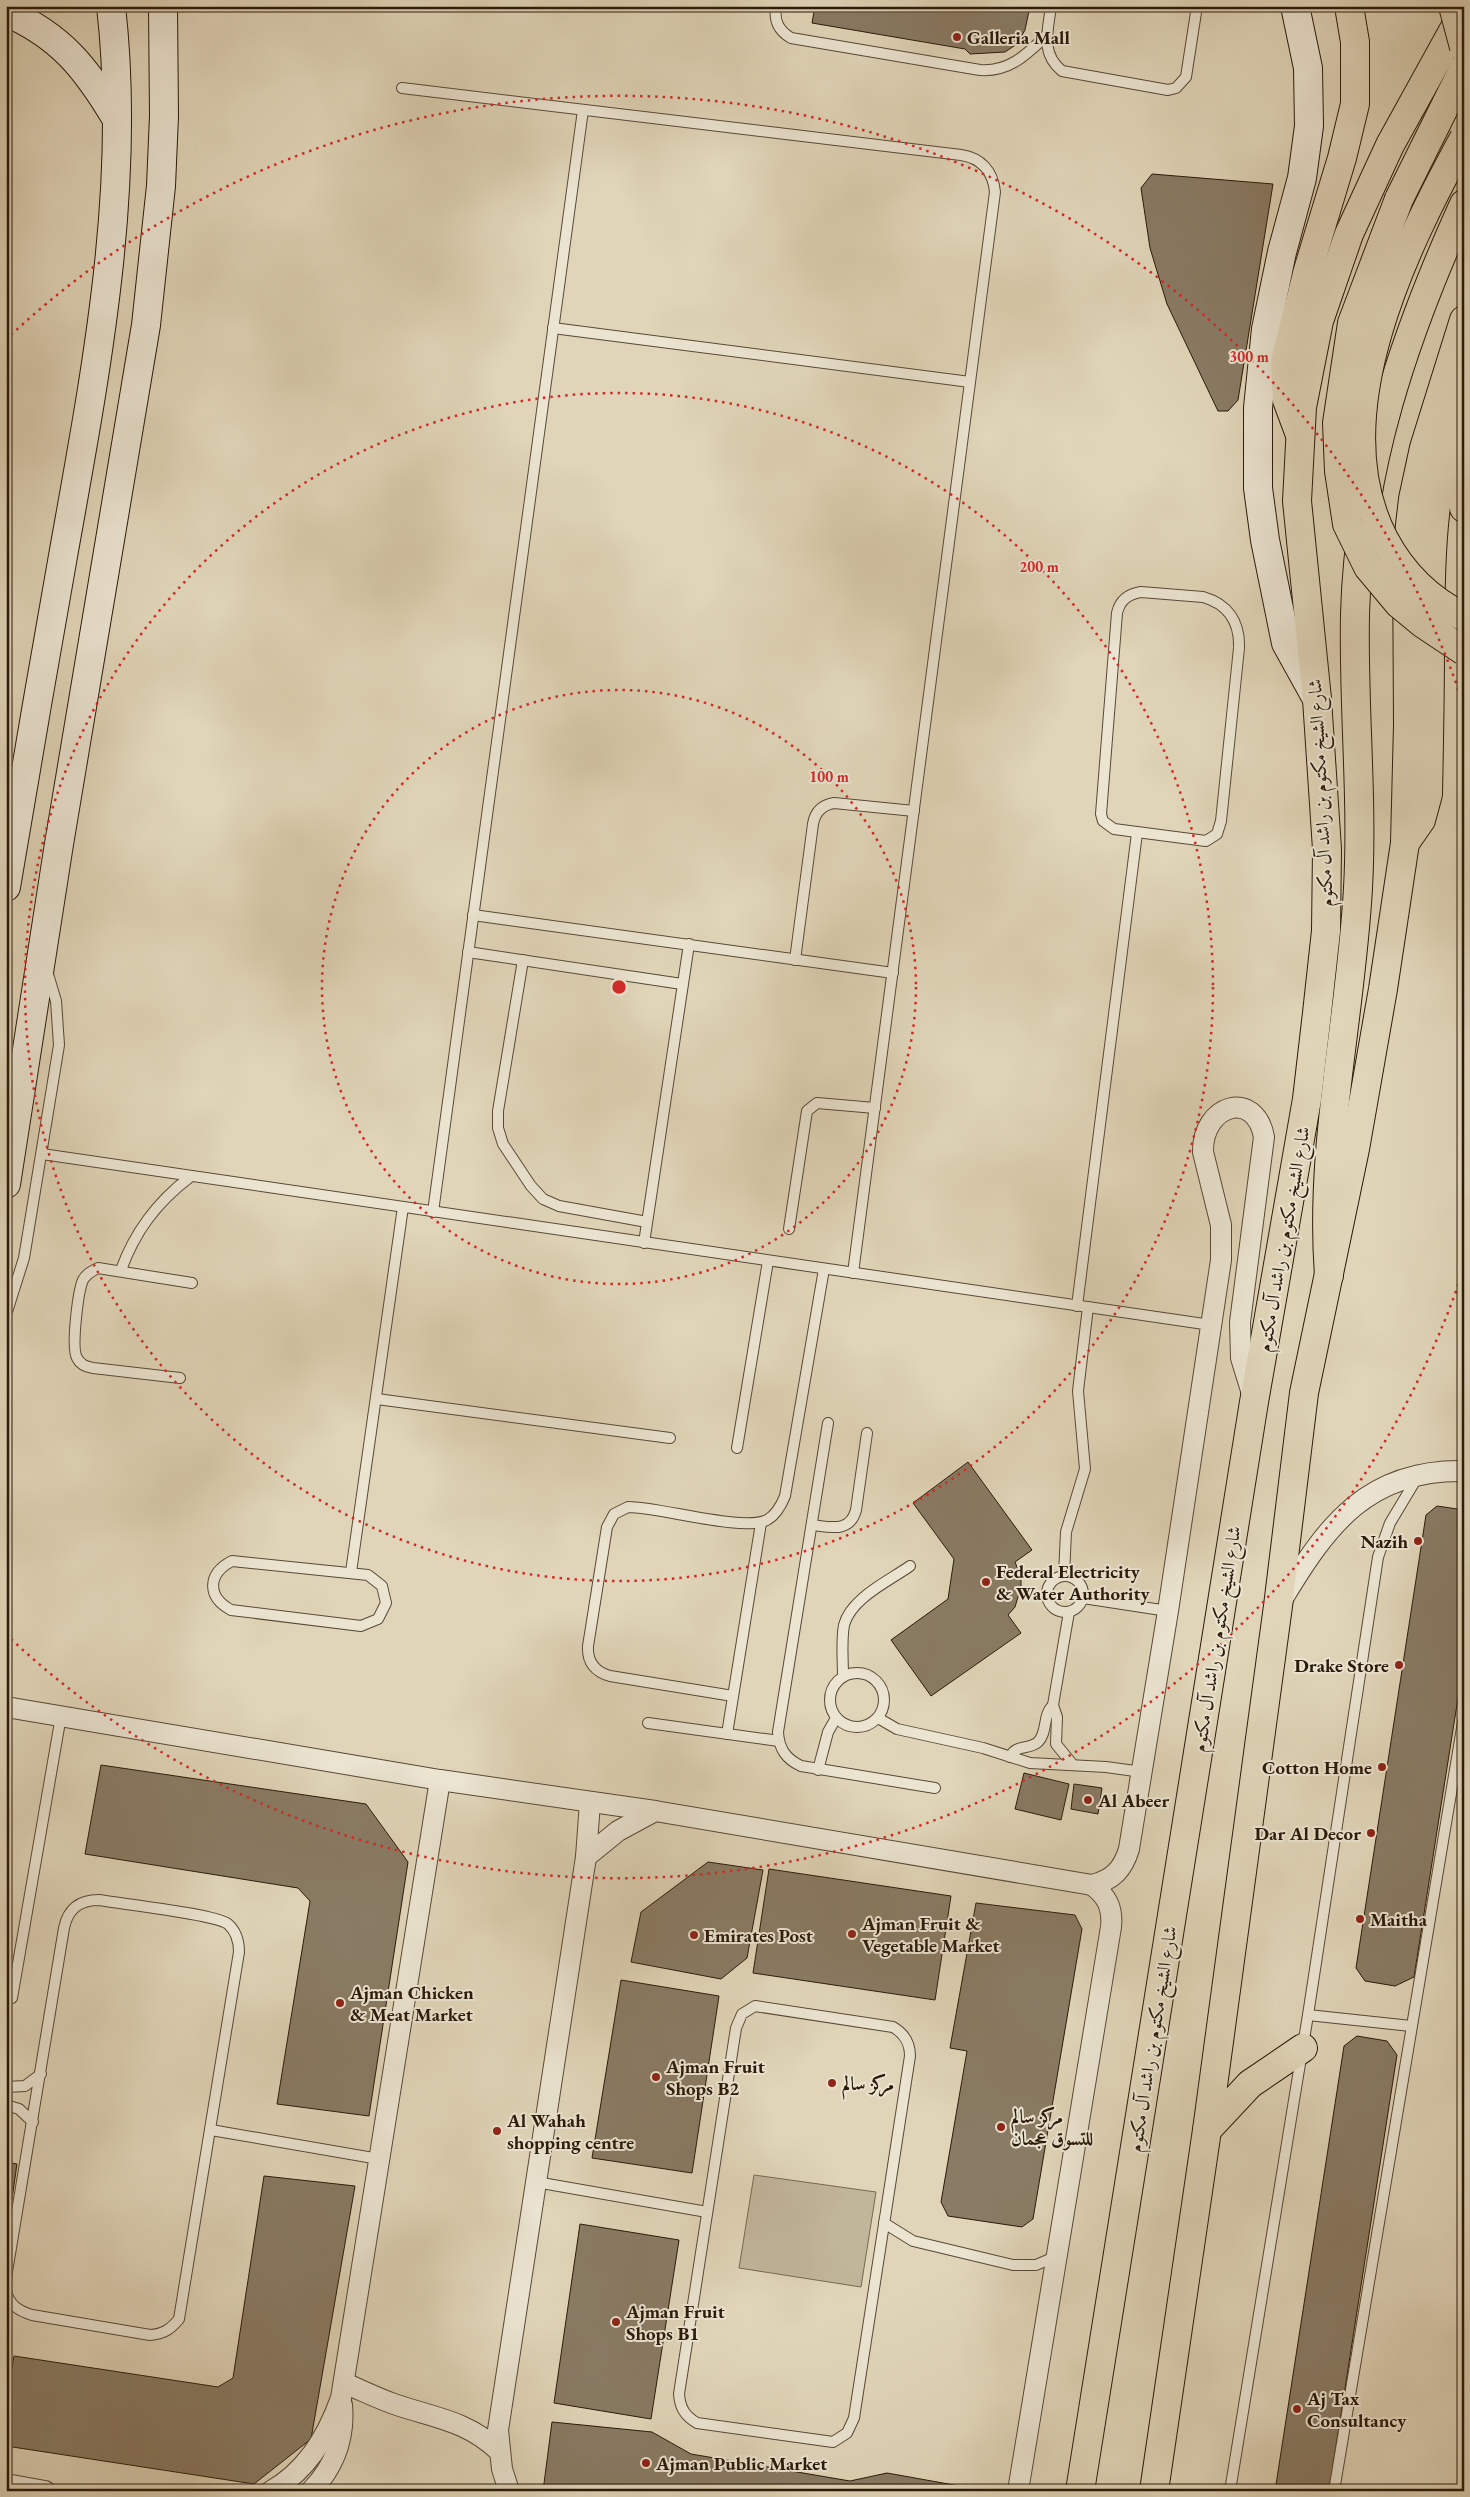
<svg xmlns="http://www.w3.org/2000/svg" width="1470" height="2497" font-family="'EB Garamond',Amiri,serif">
  <style>
    .green { fill: #c1b59a; stroke: #766852 }
    .building { fill: #897b64; stroke: #2a1a0a }
    .lines { fill: none; stroke-linecap: round; stroke-linejoin: round }
    .lane-casing { stroke: #584936; stroke-width: 12 }
    .street-casing { stroke: #584936; stroke-width: 22 }
    .secondary-casing { stroke: #2a1a0a; stroke-width: 30 }
    .primary-casing { stroke: #2a1a0a; stroke-width: 30 }
    .highway-casing { stroke: #2a1a0a; stroke-width: 30 }
    .lane { stroke: #ebe4d1; stroke-width: 10 }
    .street { stroke: #ebe4d1; stroke-width: 20 }
    .secondary { stroke: #ebe4d1; stroke-width: 28 }
    .primary { stroke: #e0d5b8; stroke-width: 28 }
    .highway { stroke: #e0d5b8; stroke-width: 28 }
    .highway-bridge-casing { stroke: #2a1a0a; stroke-width: 30; stroke-linecap: butt }
    .highway-bridge { stroke: #e0d5b8; stroke-width: 28 }
    .ring { fill: none; stroke: #d62828; stroke-width: 2.5; stroke-dasharray: 2.5 5 }
    .poi-dot { fill: #8f2418; stroke: #ebe4d1; stroke-width: 2 }
    .labels { text-anchor: middle; stroke-width: 4; stroke-linejoin: round; paint-order: stroke }
    .poi-label { font-size: 19px; font-weight: bold; fill: #2a1a0a; stroke: #ebe4d1; text-anchor: start }
    .street-label { font-size: 19px; fill: #2a1a0a; stroke: #ebe4d1 }
    .centre { fill: #d62828; stroke: #ebe4d1; stroke-width: 2.5 }
    .ring-label { font-size: 15px; text-anchor: middle; font-weight: bold; fill: #d62828; stroke: #ebe4d1; stroke-width: 4; stroke-linejoin: round; paint-order: stroke }
  </style>
  <rect width="100%" height="100%" fill="#e0d5b8"/>
  <filter id="stains"><feTurbulence type="fractalNoise" baseFrequency=".004" numOctaves="4"/><feColorMatrix values="0 0 0 0 .2 0 0 0 0 .09 0 0 0 0 .02 0 0 0 .5 -.17"/></filter>
  <radialGradient id="worn" r=".72"><stop offset=".6" stop-color="#630" stop-opacity="0"/><stop offset="1" stop-color="#630" stop-opacity=".3"/></radialGradient>
  <!-- green -->
  <polygon class="green" points="754,2175 876,2192 861,2287 739,2268"/>
  <!-- building -->
  <g class="building">
    <polygon points="815,6 1030,6 1025,30 1017,44 1005,52 970,54 965,49 812,23"/>
    <polygon points="1152,174 1273,184 1238,400 1228,411 1218,411 1167,304 1150,248 1141,188"/>
    <polygon points="968,1462 1032,1550 1015,1562 1021,1577 1021,1587 1015,1607 1008,1615 1021,1633 931,1696 891,1640 948,1599 954,1559 913,1503"/>
    <polygon points="1437,1506 1464,1510 1464,1660 1414,1977 1395,1986 1365,1981 1356,1968 1426,1515"/>
    <polygon points="101,1765 366,1804 408,1862 369,2116 277,2104 310,1901 298,1888 85,1854"/>
    <polygon points="1024,1773 1069,1784 1061,1820 1015,1809"/>
    <polygon points="1074,1784 1102,1788 1098,1814 1071,1809"/>
    <polygon points="708,1862 763,1870 747,1958 721,1979 631,1962 641,1912"/>
    <polygon points="769,1869 951,1896 935,2000 753,1973"/>
    <polygon points="976,1903 1075,1915 1082,1929 1033,2219 1022,2227 948,2216 941,2202 967,2051 950,2048"/>
    <polygon points="621,1980 719,1996 692,2173 592,2158"/>
    <polygon points="1357,2036 1387,2041 1397,2055 1329,2491 1275,2491 1344,2046"/>
    <polygon points="6,2162 17,2164 6,2240"/>
    <polygon points="264,2176 355,2186 311,2439 254,2484 6,2446 6,2404 14,2356 218,2387 233,2378"/>
    <polygon points="580,2224 679,2240 651,2419 554,2403"/>
    <polygon points="552,2422 652,2432 691,2454 850,2481 887,2473 971,2488 971,2491 543,2491"/>
  </g>
  <g class="lines">
    <defs>
      <g id="lane">
        <path d="M776 6C774 21 778 30 791 38L980 70C1010 72 1027 54 1047 35"/>
        <path d="M1051 6C1048 31 1040 53 1062 71L1168 90 1176 88 1186 77 1197 6"/>
        <path d="M402 88 961 155C981 158 993 171 995 192L853 1273"/>
        <polyline points="553,328 970,382"/>
        <path d="M1141 592 1203 597C1228 604 1240 622 1239 648L1221 821 1217 834 1206 841 1114 829 1103 821 1101 814 1117 613C1120 600 1128 594 1141 592Z"/>
        <polyline points="473,915 893,973"/>
        <polyline points="468,952 682,984"/>
        <polyline points="523,960 498,1111 498,1128 503,1144 531,1186 543,1199 559,1206 647,1222"/>
        <path d="M795 960 813 824C815 812 822 805 834 803L914 811"/>
        <polyline points="42,1154 1211,1325"/>
        <polyline points="433,1212 583,110"/>
        <polyline points="789,1229 807,1111 817,1103 875,1108"/>
        <polyline points="644,1243 689,944"/>
        <path d="M121 1270C135 1231 157 1202 190 1177"/>
        <polyline points="1077,1306 1137,833"/>
        <polyline points="6,1315 24,1258 59,1045 56,1001 47,971"/>
        <path d="M180 1378 93 1368C86 1367 80 1364 77 1358 71 1348 78 1291 83 1280 86 1274 92 1271 98 1268L192 1283"/>
        <polyline points="377,1399 670,1438"/>
        <path d="M828 1423 778 1732C779 1749 786 1759 801 1766L935 1788"/>
        <polyline points="737,1448 768,1261"/>
        <path d="M812 1525C830 1527 850 1533 856 1510L867 1433"/>
        <path d="M232 1561 368 1575 382 1586 386 1603 378 1619 361 1626 231 1610C207 1597 207 1574 232 1561Z"/>
        <polyline points="351,1572 403,1207"/>
        <polyline points="1064,1575 1066,1532 1085,1469 1078,1391 1088,1307"/>
        <circle cx="1065" cy="1594" r="18"/>
        <polyline points="1083,1598 1168,1611"/>
        <polyline points="1069,1612 1053,1705 1057,1717 1056,1744 1073,1765"/>
        <circle cx="857" cy="1700" r="27"/>
        <path d="M843 1677C843 1660 841 1641 844 1625 851 1598 889 1581 910 1566"/>
        <path d="M733 1696 610 1676C595 1672 587 1662 588 1646L607 1527 614 1514 628 1507C660 1507 743 1532 767 1520 776 1515 781 1506 785 1496L824 1269"/>
        <polyline points="878,1718 897,1729 983,1748 1030,1763 1106,1767 1142,1772"/>
        <polyline points="648,1723 779,1741"/>
        <polyline points="727,1734 761,1523"/>
        <path d="M1010 1757C1016 1744 1029 1750 1038 1742 1048 1732 1042 1716 1053 1705"/>
        <polyline points="818,1770 828,1732 836,1718"/>
        <polyline points="12,1998 61,1716"/>
        <path d="M755 2006 893 2027C905 2034 910 2043 910 2056L854 2418 847 2433 833 2442 697 2423C685 2416 680 2408 679 2394L736 2028 742 2014Z"/>
        <polyline points="1308,2015 1411,2026"/>
        <polyline points="6,2087 25,2086 41,2074"/>
        <polyline points="6,2105 19,2109 33,2122"/>
        <polyline points="211,2130 379,2159"/>
        <polyline points="536,2182 707,2212"/>
        <polyline points="884,2223 913,2241 1013,2265 1036,2265 1057,2256"/>
        <path d="M6 2278 64 1928C68 1909 79 1900 99 1900 122 1904 215 1914 228 1924 237 1932 239 1942 239 1952L179 2319C170 2330 163 2334 150 2335L32 2315C19 2311 9 2305 6 2291"/>
        <polyline points="1230,2491 1308,2015 1378,1557 1390,1523 1417,1478"/>
        <polyline points="1334,2491 1464,1716"/>
      </g>
      <g id="street">
        <path d="M1282 1600C1327 1525 1368 1469 1464 1471"/>
        <path d="M6 1707 440 1780 655 1811 1092 1885C1113 1880 1123 1869 1129 1849L1168 1611 1221 1260V1225L1203 1152C1202 1105 1255 1088 1264 1137L1240 1322 1241 1358 1254 1400"/>
        <polyline points="586,1857 618,1831 655,1811"/>
        <path d="M344 2383C361 2390 377 2398 394 2404 434 2418 466 2420 499 2451"/>
        <polyline points="6,2484 45,2491"/>
        <path d="M271 2491C307 2471 328 2435 341 2398L440 1780"/>
        <path d="M311 2491C335 2466 345 2439 342 2405"/>
        <polyline points="509,2491 502,2469 498,2430 586,1857 590,1802"/>
        <path d="M1018 2491 1111 1927C1113 1908 1107 1896 1092 1885"/>
      </g>
      <g id="secondary">
        <polyline points="1295,6 1308,68 1309,126 1302,178 1282,252 1266,329 1258,408 1258,488 1265,540 1286,643 1317,699"/>
        <path d="M6 12C61 36 86 68 116 118"/>
        <path d="M6 887C25 777 43 666 63 556 95 376 132 190 111 6"/>
        <polyline points="6,1184 59,844 146,325 161,186 164,116 163,6"/>
      </g>
      <g id="primary">
        <polyline points="1207,2130 1250,2084 1303,2048"/>
        <polyline points="1080,2491 1254,1402 1307,1099 1317,1013 1326,931 1327,849 1317,699 1297,501 1302,407 1319,321 1349,234 1390,145 1464,11"/>
        <polyline points="1154,2491 1207,2130 1278,1606 1304,1393 1355,1149 1383,989 1405,843 1408,725 1407,551 1413,499 1424,448 1464,320"/>
      </g>
      <g id="highway">
        <polyline points="1399,199 1464,68"/>
        <polyline points="1300,435 1287,400 1285,362 1308,270 1342,158 1355,104 1355,42 1349,6"/>
        <polyline points="1464,465 1464,508"/>
        <path d="M1405 843 1421 820 1428 794C1429 744 1430 695 1430 645 1431 553 1430 482 1464 394"/>
        <path d="M1329 1275C1319 1146 1351 1017 1358 888 1363 798 1353 705 1355 614 1359 468 1404 336 1464 204"/>
      </g>
    </defs>
    <!-- lane casing -->
    <use href="#lane" class="lane-casing"/>
    <!-- street casing -->
    <use href="#street" class="street-casing"/>
    <!-- secondary casing -->
    <use href="#secondary" class="secondary-casing"/>
    <!-- primary casing -->
    <use href="#primary" class="primary-casing"/>
    <!-- highway casing -->
    <use href="#highway" class="highway-casing"/>
    <!-- lane -->
    <use href="#lane" class="lane"/>
    <!-- street -->
    <use href="#street" class="street"/>
    <!-- secondary -->
    <use href="#secondary" class="secondary"/>
    <!-- primary -->
    <use href="#primary" class="primary"/>
    <!-- highway -->
    <use href="#highway" class="highway"/>
    <defs>
      <g id="highway-bridge">
        <polyline points="1453,6 1464,47"/>
        <path d="M1464 138C1404 248 1320 416 1384 539 1402 573 1429 600 1464 617"/>
        <polyline points="1399,199 1352,323 1337,423 1339,471 1347,524 1368,567 1399,604 1422,623 1464,651"/>
      </g>
    </defs>
    <!-- highway-bridge casing -->
    <use href="#highway-bridge" class="highway-bridge-casing"/>
    <!-- highway-bridge -->
    <use href="#highway-bridge" class="highway-bridge"/>
  </g>
  <!-- distance rings -->
  <g class="ring">
    <circle cx="619" cy="987" r="297"/>
    <circle cx="619" cy="987" r="594"/>
    <path d="M1461 1277A891 891 0 0 1 11 1639M11 335A891 891 0 0 1 1461 697"/>
  </g>
  <!-- markers -->
  <g class="poi-dot">
    <circle cx="957" cy="37" r="5"/>
    <circle cx="1418" cy="1541" r="5"/>
    <circle cx="986" cy="1582" r="5"/>
    <circle cx="1399" cy="1665" r="5"/>
    <circle cx="1382" cy="1767" r="5"/>
    <circle cx="1088" cy="1800" r="5"/>
    <circle cx="1371" cy="1833" r="5"/>
    <circle cx="1360" cy="1919" r="5"/>
    <circle cx="852" cy="1934" r="5"/>
    <circle cx="694" cy="1935" r="5"/>
    <circle cx="340" cy="2003" r="5"/>
    <circle cx="656" cy="2077" r="5"/>
    <circle cx="832" cy="2083" r="5"/>
    <circle cx="1001" cy="2127" r="5"/>
    <circle cx="497" cy="2131" r="5"/>
    <circle cx="616" cy="2322" r="5"/>
    <circle cx="1297" cy="2409" r="5"/>
    <circle cx="646" cy="2463" r="5"/>
  </g>
  <g class="labels">
    <!-- poi labels -->
    <g class="poi-label">
      <text x="967" y="44">Galleria Mall</text>
      <text x="1408" y="1548" text-anchor="end">Nazih</text>
      <text x="996" y="1578">Federal Electricity<tspan x="996" dy="22">&amp; Water Authority</tspan></text>
      <text x="1389" y="1672" text-anchor="end">Drake Store</text>
      <text x="1372" y="1774" text-anchor="end">Cotton Home</text>
      <text x="1098" y="1807">Al Abeer</text>
      <text x="1361" y="1840" text-anchor="end">Dar Al Decor</text>
      <text x="1370" y="1926">Maitha</text>
      <text x="862" y="1930">Ajman Fruit &amp;<tspan x="862" dy="22">Vegetable Market</tspan></text>
      <text x="704" y="1942">Emirates Post</text>
      <text x="350" y="1999">Ajman Chicken<tspan x="350" dy="22">&amp; Meat Market</tspan></text>
      <text x="666" y="2073">Ajman Fruit<tspan x="666" dy="22">Shops B2</tspan></text>
      <text x="842" y="2090">مركز سالم</text>
      <text x="1011" y="2123">مركز سالم<tspan x="1011" dy="22">للتسوق عجمان</tspan></text>
      <text x="507" y="2127">Al Wahah<tspan x="507" dy="22">shopping centre</tspan></text>
      <text x="626" y="2318">Ajman Fruit<tspan x="626" dy="22">Shops B1</tspan></text>
      <text x="1307" y="2405">Aj Tax<tspan x="1307" dy="22">Consultancy</tspan></text>
      <text x="656" y="2470">Ajman Public Market</text>
    </g>
    <!-- street labels -->
    <g class="street-label">
      <text transform="translate(1320 793) rotate(-93)" y="7">شارع الشيخ مكتوم بن راشد آل مكتوم</text>
      <text transform="translate(1283 1239) rotate(-80)" y="7">شارع الشيخ مكتوم بن راشد آل مكتوم</text>
      <text transform="translate(1216 1639) rotate(-81)" y="7">شارع الشيخ مكتوم بن راشد آل مكتوم</text>
      <text transform="translate(1152 2039) rotate(-81)" y="7">شارع الشيخ مكتوم بن راشد آل مكتوم</text>
    </g>
  </g>
  <circle cx="619" cy="987" r="8" class="centre"/>
  <g class="ring-label">
    <text x="1249" y="362">300 m</text>
    <text x="1039" y="572">200 m</text>
    <text x="829" y="782">100 m</text>
  </g>
  <!-- margin -->
  <rect width="1470" height="2497" fill="none" stroke="#e0d5b8" stroke-width="25"/>
  <rect x="8" y="8" width="1455" height="2482" fill="none" stroke="#2a1a0a" stroke-width="2.5"/>
  <rect x="12" y="12" width="1445" height="2472" fill="none" stroke="#2a1a0a"/>
  <rect width="100%" height="100%" filter="url(#stains)"/>
  <rect width="100%" height="100%" fill="url(#worn)"/>
</svg>
